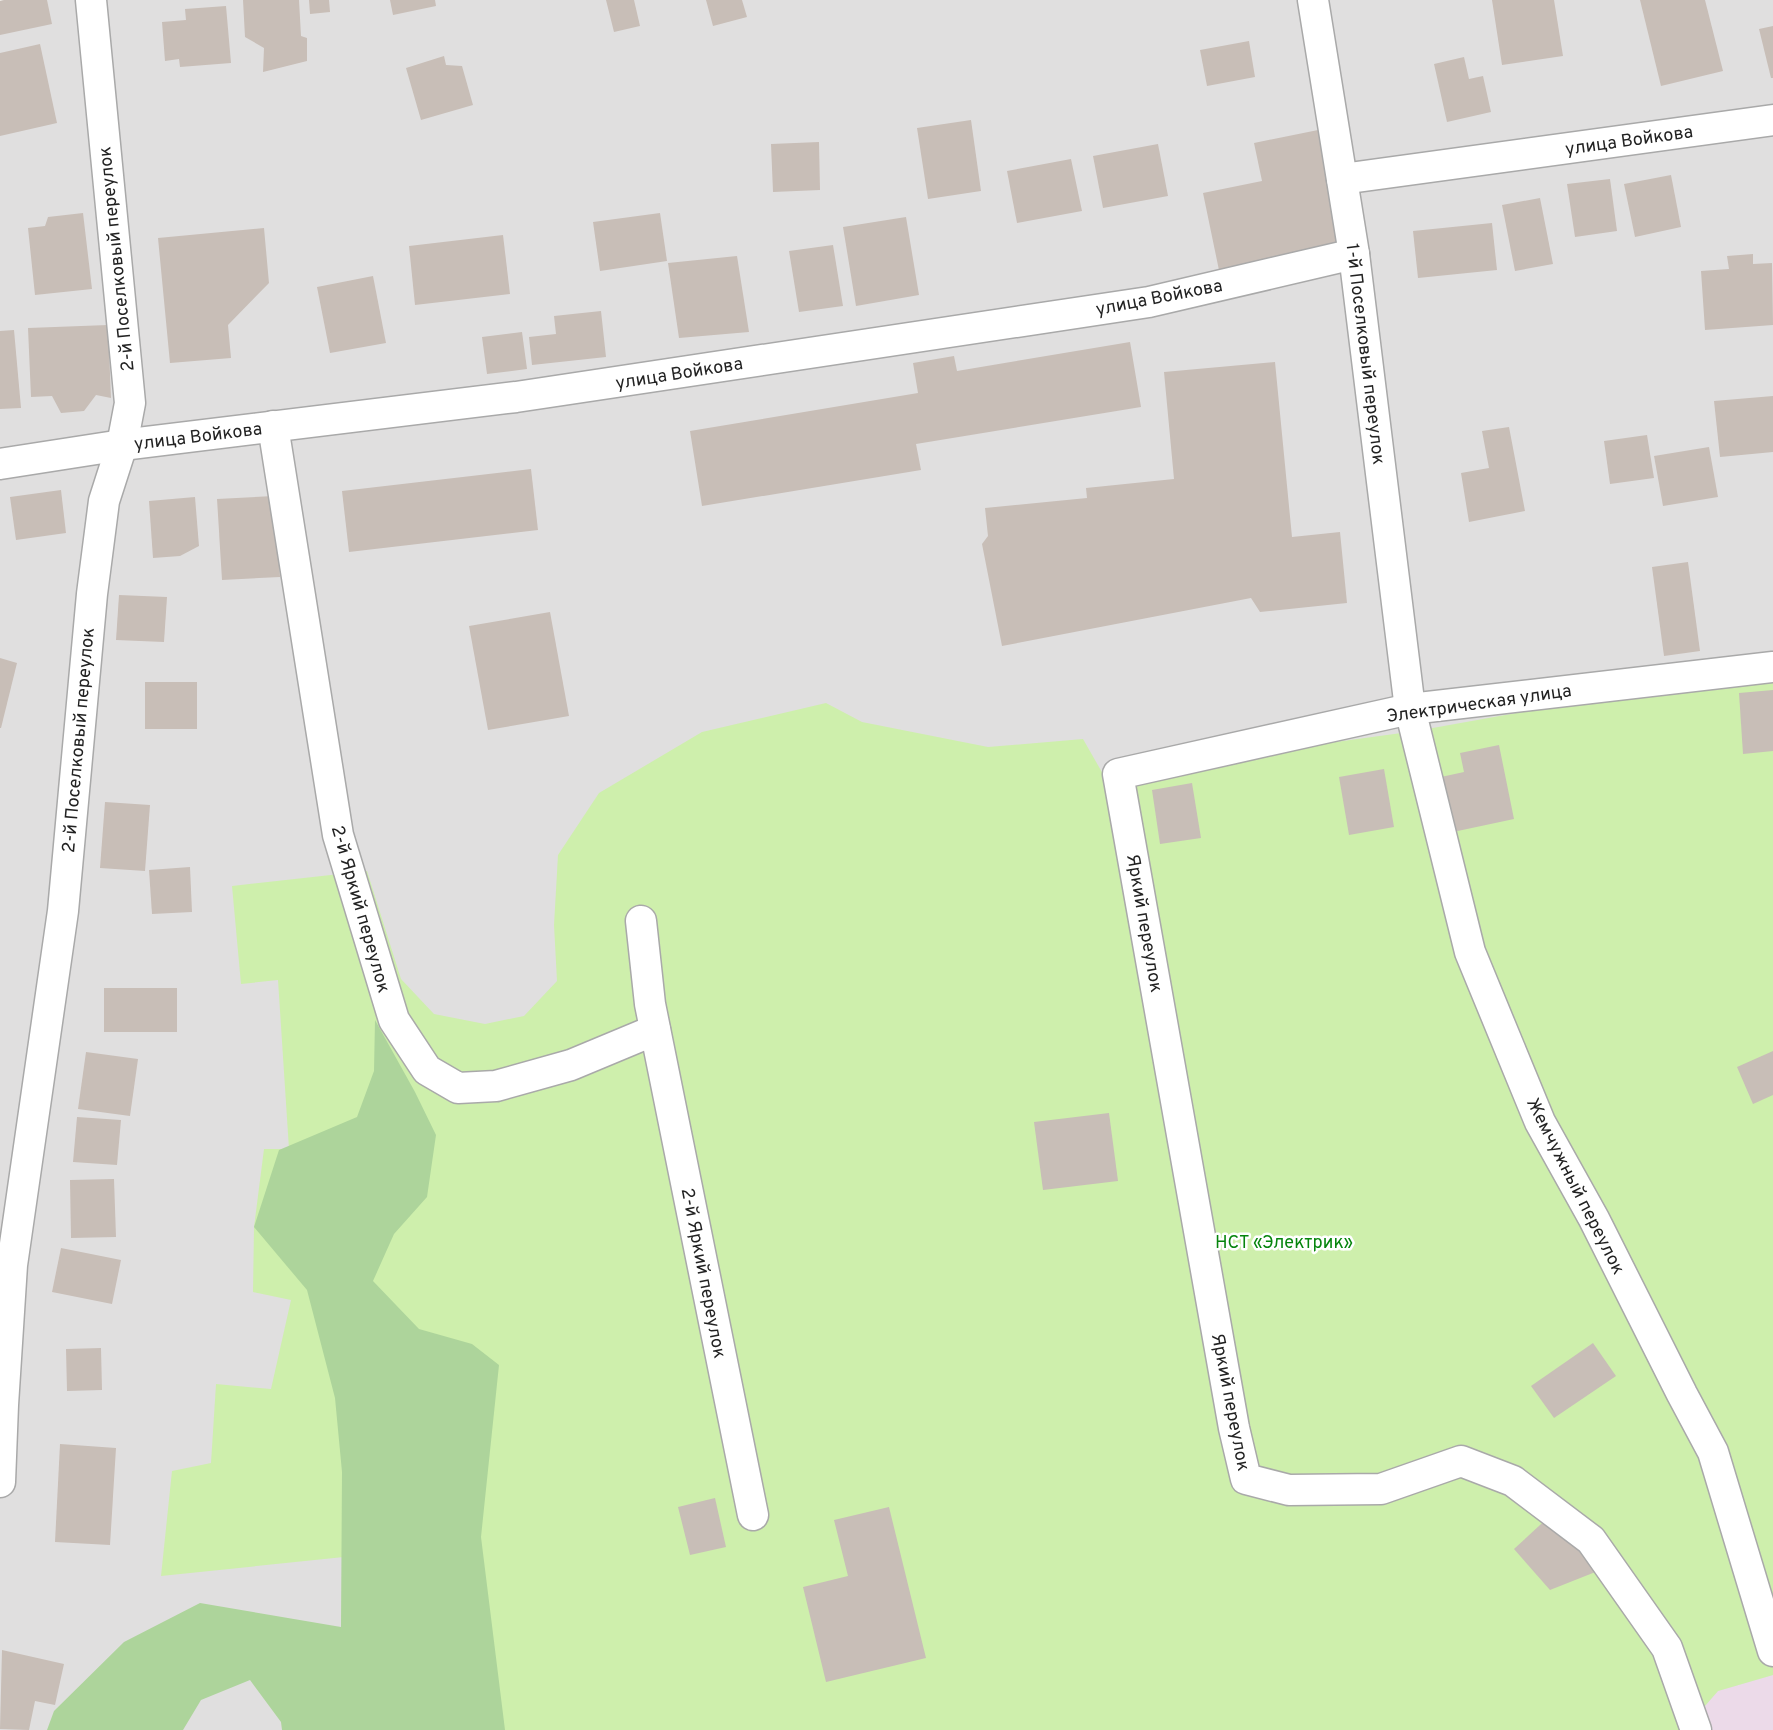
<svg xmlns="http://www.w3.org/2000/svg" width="1773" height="1730" font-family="Overpass,sans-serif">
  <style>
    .residential { fill: #e0dfdf }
    .industrial { fill: #ecdae9 }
    .grass { fill: #ceefac }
    .forest { fill: #add49b }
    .building { fill: #c8beb7 }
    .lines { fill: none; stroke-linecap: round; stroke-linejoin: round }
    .street-casing { stroke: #a9a9a9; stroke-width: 33 }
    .street { stroke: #fff; stroke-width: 30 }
    .labels { text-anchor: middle; stroke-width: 5; stroke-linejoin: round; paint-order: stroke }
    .street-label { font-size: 18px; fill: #222; stroke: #fff }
    .park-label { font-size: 18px; fill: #06850d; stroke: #fff }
  </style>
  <rect width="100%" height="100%" fill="#f2efe8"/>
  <!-- residential -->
  <polygon class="residential" points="5,0 1773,0 1773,1712 1704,1730 0,1730 0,1"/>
  <!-- industrial -->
  <polygon class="industrial" points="1773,1675 1773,1730 1684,1730 1718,1691"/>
  <!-- grass -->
  <polygon class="grass" points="1773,667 1773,1675 1718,1691 1684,1730 485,1730 441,1547 161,1576 172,1471 211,1463 216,1384 271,1389 291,1300 253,1292 254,1227 264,1149 289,1149 278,980 241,984 232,886 367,871 401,979 434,1014 485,1024 524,1016 557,981 554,925 558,855 599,793 702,732 826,703 862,722 988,747 1083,739 1103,774 1416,731"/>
  <!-- forest -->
  <polygon class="forest" points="375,1020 415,1092 436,1135 427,1197 394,1234 373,1281 419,1329 472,1344 499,1365 481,1537 505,1730 282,1730 281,1722 250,1680 201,1700 183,1730 47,1730 54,1711 124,1642 200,1603 341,1627 342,1472 335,1398 307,1290 254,1227 279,1150 357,1117 374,1071"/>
  <!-- building -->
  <g class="building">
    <polygon points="4,0 47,0 52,24 0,35 0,1"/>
    <polygon points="243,0 299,0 301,36 307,38 307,61 263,72 264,48 245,37"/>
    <polygon points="309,0 329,0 330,12 310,14"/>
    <polygon points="390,0 435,0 436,6 393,15"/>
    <polygon points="606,0 634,0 640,26 614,32"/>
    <polygon points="706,0 742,0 747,17 713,26"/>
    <polygon points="1492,0 1554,0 1563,56 1502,65"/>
    <polygon points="1640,0 1705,0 1723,71 1661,86"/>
    <polygon points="226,6 231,63 180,67 179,59 165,61 162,22 186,20 185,9"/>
    <polygon points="1773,26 1773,78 1771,78 1759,29"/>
    <polygon points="1249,41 1255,77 1207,86 1200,50"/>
    <polygon points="40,44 57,123 0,136 0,53"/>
    <polygon points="444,56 446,65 462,66 473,105 421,120 406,68"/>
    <polygon points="1464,57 1469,79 1483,76 1491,112 1447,122 1434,64"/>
    <polygon points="971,120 981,191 928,199 917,128"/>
    <polygon points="1323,129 1348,250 1220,275 1203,193 1262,181 1254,143"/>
    <polygon points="819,142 820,190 773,192 771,144"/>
    <polygon points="1158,144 1168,196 1103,208 1093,156"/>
    <polygon points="1071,159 1082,211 1017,223 1007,171"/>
    <polygon points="1671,175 1681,227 1635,237 1624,184"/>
    <polygon points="1610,179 1617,231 1575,237 1567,184"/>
    <polygon points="1540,198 1553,264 1515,271 1502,205"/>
    <polygon points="83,213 92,289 35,295 28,228 45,226 48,217"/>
    <polygon points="660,213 667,261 600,271 593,222"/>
    <polygon points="906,217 919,295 856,306 843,227"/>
    <polygon points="1492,223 1497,270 1418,278 1413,231"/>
    <polygon points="264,228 269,283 228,325 231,358 170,363 158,238"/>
    <polygon points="503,235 510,294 415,305 409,246"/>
    <polygon points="833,245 843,306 799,312 789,251"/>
    <polygon points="1753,254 1753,264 1772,263 1773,325 1705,330 1701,271 1729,269 1727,256"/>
    <polygon points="737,256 749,332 679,338 668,263"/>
    <polygon points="373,276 386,343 330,353 317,287"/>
    <polygon points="601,311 606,357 532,365 529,337 556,334 554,316"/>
    <polygon points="108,325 111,398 96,395 84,411 61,413 52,396 31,397 28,328"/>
    <polygon points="14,330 21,408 0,409 0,331"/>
    <polygon points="522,332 527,369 487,374 482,337"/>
    <polygon points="1130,342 1141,407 916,444 921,470 702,506 690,431 918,393 913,363 954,356 957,371"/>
    <polygon points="1275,362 1292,537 1340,532 1347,603 1260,612 1251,598 1002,646 982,544 988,536 985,508 1087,498 1086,488 1174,479 1164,372"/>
    <polygon points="1773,396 1773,452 1720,457 1714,401"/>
    <polygon points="1509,427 1525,511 1469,522 1461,473 1489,468 1482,431"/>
    <polygon points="1647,435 1654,478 1610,484 1604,441"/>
    <polygon points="1709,447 1718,497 1663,506 1654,456"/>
    <polygon points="531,469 538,530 349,552 342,491"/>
    <polygon points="61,490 66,533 16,540 10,497"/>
    <polygon points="274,496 280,577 222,580 217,499"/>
    <polygon points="195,497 199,546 180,556 153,558 149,501"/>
    <polygon points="1688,562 1700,651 1664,656 1652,567"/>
    <polygon points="119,595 167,597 164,642 116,640"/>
    <polygon points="550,612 569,716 488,730 469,626"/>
    <polygon points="0,658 17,663 1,728 0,728"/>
    <rect x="145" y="682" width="52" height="47"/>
    <polygon points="1773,690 1773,751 1743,754 1739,693"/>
    <polygon points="1499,745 1514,819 1453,832 1441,777 1464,772 1460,753"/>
    <polygon points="1384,769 1394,827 1349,835 1339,777"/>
    <polygon points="1192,783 1201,838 1160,844 1152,790"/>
    <polygon points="105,802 150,805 145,871 100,868"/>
    <polygon points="190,867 192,912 152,914 149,870"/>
    <rect x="104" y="988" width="73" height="44"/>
    <polygon points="1773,1051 1773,1095 1753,1104 1737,1067"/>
    <polygon points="86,1052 138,1059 130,1116 78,1109"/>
    <polygon points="1109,1113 1118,1181 1043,1190 1034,1122"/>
    <polygon points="77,1117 121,1120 117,1165 73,1162"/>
    <polygon points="114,1179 116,1237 71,1238 70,1180"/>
    <polygon points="61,1248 121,1260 112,1304 52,1292"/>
    <polygon points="1593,1343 1616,1376 1554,1418 1531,1386"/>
    <polygon points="101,1348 102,1390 67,1391 66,1349"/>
    <polygon points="60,1444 116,1448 110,1545 55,1542"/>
    <polygon points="715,1498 726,1547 690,1555 678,1507"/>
    <polygon points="889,1507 926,1658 826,1682 803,1587 848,1576 834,1520"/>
    <polygon points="1553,1513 1603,1569 1550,1590 1514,1549"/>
    <polygon points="2,1650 64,1664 55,1705 35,1701 29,1730 0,1729"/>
  </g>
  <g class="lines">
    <defs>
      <g id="street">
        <polyline points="1313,0 1354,254 1410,709 1470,952 1540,1122 1594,1219 1682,1394 1713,1452 1773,1651"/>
        <polyline points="1342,179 1773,120"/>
        <polyline points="273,426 338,835 394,1020 427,1070 458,1088 496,1086 571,1065 655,1030"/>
        <polyline points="0,464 122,445 516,397 1149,302 1354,254"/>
        <polyline points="641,921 650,1004 753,1515"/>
        <polyline points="0,1482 3,1405 12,1265 63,911 92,594 104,501 122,445 130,403 91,0"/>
        <polyline points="1696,1730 1667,1648 1591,1540 1513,1481 1461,1461 1381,1489 1289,1490 1246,1479 1234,1428 1118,774 1410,709 1773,667"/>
      </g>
    </defs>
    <!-- street casing -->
    <use href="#street" class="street-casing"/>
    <!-- street -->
    <use href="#street" class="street"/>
  </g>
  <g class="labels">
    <!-- street labels -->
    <g class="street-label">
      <text transform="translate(1629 140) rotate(-8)" y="6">улица Войкова</text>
      <text transform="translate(116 259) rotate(-96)" y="6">2-й Поселковый переулок</text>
      <text transform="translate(1159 297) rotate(-11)" y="6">улица Войкова</text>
      <text transform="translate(1366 354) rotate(83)" y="6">1-й Поселковый переулок</text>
      <text transform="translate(679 373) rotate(-9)" y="6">улица Войкова</text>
      <text transform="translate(198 436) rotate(-7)" y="6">улица Войкова</text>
      <text transform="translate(1479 703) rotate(-8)" y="6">Электрическая улица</text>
      <text transform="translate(78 740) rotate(-85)" y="6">2-й Поселковый переулок</text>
      <text transform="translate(361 909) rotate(74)" y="6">2-й Яркий переулок</text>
      <text transform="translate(1145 923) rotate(80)" y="6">Яркий переулок</text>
      <text transform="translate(1576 1186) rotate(63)" y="6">Жемчужный переулок</text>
      <text transform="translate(704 1273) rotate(79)" y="6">2-й Яркий переулок</text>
      <text transform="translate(1231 1402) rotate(79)" y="6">Яркий переулок</text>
    </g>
    <!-- park labels -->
    <g class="park-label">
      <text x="1284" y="1248">НСТ «Электрик»</text>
    </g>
  </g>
</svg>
